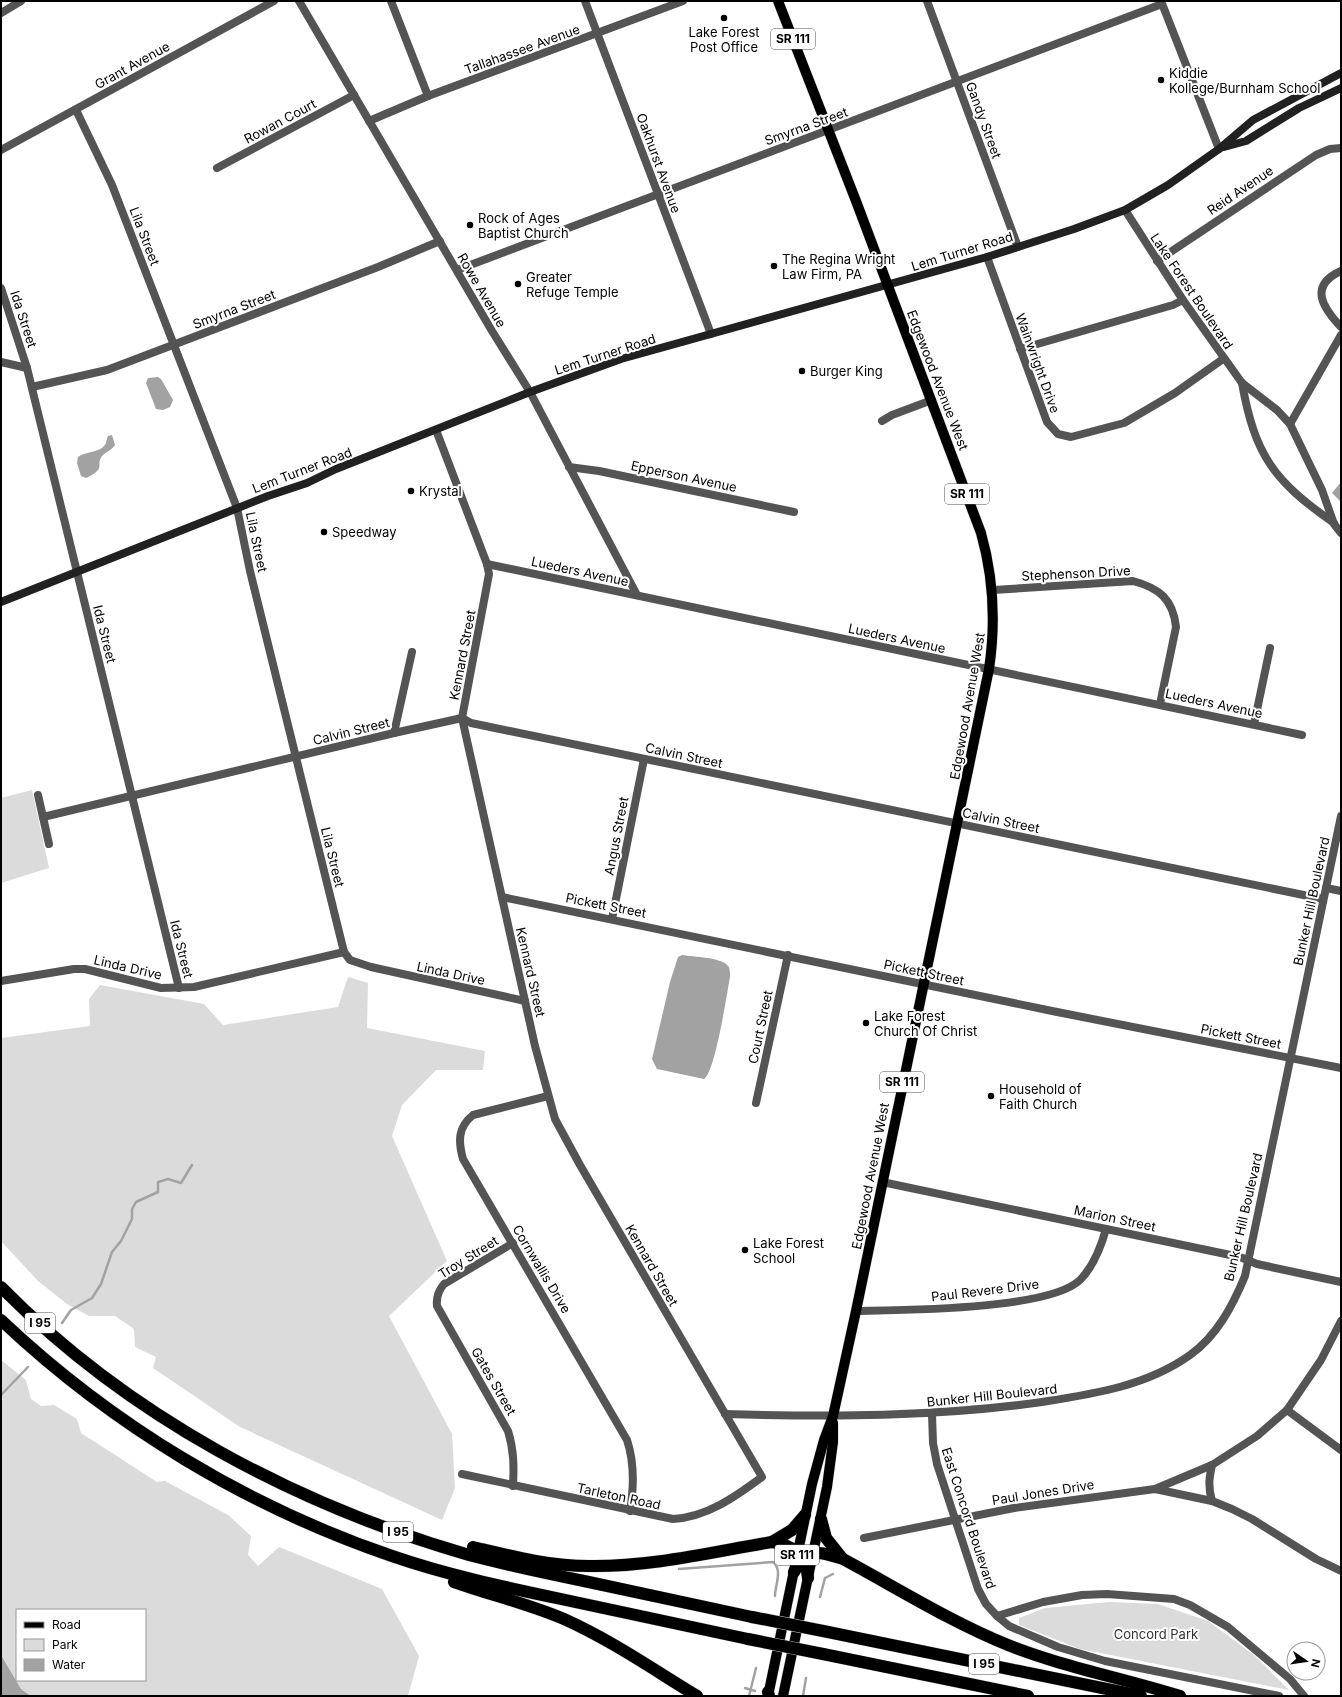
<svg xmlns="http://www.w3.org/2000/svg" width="1342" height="1697" font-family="Inter,sans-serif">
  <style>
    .green { fill: #dbdbdb; fill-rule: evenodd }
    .water { fill: #a2a2a2 }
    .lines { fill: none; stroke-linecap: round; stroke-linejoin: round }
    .stream { stroke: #a2a2a2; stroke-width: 2.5 }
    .primary-casing { stroke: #dbdbdb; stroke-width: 11 }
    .motorway-casing { stroke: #dbdbdb; stroke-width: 13 }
    .minor { stroke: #545454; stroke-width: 8 }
    .tertiary { stroke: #545454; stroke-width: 8 }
    .secondary { stroke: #212121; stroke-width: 8 }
    .primary { stroke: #000; stroke-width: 10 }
    .motorway { stroke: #000; stroke-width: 12 }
    .motorway-bridge-casing { stroke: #dbdbdb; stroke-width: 13; stroke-linecap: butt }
    .motorway-bridge { stroke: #000; stroke-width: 12 }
    .poi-dot { fill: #000; stroke: #fff; stroke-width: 1.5 }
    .labels { text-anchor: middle; stroke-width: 4; stroke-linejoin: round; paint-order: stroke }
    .shield { fill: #fff; stroke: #4c4c4c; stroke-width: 1 }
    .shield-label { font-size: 12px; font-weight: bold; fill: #000 }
    .poi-label { font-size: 13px; fill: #000; stroke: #fff; text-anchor: start }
    .street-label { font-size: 13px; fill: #000; stroke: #fff }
    .park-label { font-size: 13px; fill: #323232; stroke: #fff }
  </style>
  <rect width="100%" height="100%" fill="#fff"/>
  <!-- green -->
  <g class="green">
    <polygon points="32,790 49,868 1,883 1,798"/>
    <polygon points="348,977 368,983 367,1028 485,1051 483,1070 436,1070 402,1105 392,1136 447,1261 389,1316 452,1434 455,1488 442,1520 240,1427 153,1368 156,1357 135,1347 134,1329 115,1316 89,1316 67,1304 38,1281 1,1241 1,1038 90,1026 89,999 100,985 204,1004 223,1025 338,1007"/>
    <path d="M1 1360 26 1380 31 1399 41 1406 54 1405 77 1419 81 1433 157 1482 165 1481 228 1515 251 1536 248 1555 258 1566 279 1547 382 1589 419 1656 408 1696H31L21 1689 1 1655ZM17 1610H145V1680H17Z"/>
    <polygon points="1109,1602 1158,1604 1208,1621 1254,1655 1289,1690 1080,1649 1019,1625 1019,1618 1045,1608"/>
  </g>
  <!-- water -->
  <g class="water">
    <polygon points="158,377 161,379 173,400 170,407 163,410 156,409 146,383 148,378"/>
    <path d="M112 435 115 445C112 450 107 451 103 455 94 465 108 468 86 478L81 476 77 463 78 457C86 451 99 453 105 445 107 442 106 439 108 436Z"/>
    <polygon points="1341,482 1341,502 1332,493"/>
    <path d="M682 955C693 957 723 957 729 967 730 970 730 974 730 977 727 993 715 1073 704 1079L657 1069 652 1059 670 982 678 957Z"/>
    <polygon points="1,1655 21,1689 31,1696 1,1696"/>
  </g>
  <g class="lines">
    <!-- stream -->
    <g class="stream">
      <polyline points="62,1323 71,1310 92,1298 101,1284 112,1252 121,1241 132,1219 132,1209 136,1202 158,1192 158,1182 168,1179 181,1183 192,1165"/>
      <polyline points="1,1395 28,1367"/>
      <path d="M679 1569 773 1562C783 1570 775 1585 775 1596"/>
      <polyline points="820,1597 825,1578 833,1574"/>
      <polyline points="745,1688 755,1691"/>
      <polyline points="749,1696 756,1668"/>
      <polyline points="803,1696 806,1678"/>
    </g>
    <defs>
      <g id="primary">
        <path d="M768 1696 812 1484 824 1440 833 1416 856 1311 989 669C996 622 994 579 981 533L856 201 778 1"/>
        <polyline points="783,1696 827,1487 833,1442 833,1423"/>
      </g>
      <g id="motorway">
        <path d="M1 1287C128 1416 296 1505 469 1555 507 1565 545 1573 584 1581 640 1593 696 1605 752 1617"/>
        <path d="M1 1320C112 1425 248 1507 392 1556 447 1575 504 1587 561 1599 623 1612 685 1626 748 1639"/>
        <polyline points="821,1519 826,1538 842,1558"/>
        <polyline points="772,1542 792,1530 805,1515"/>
        <path d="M473 1547C511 1556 549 1566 589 1566 651 1567 712 1552 772 1542 795 1545 806 1556 808 1578"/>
        <path d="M794 1572C808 1547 818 1551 843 1559 897 1588 951 1622 1008 1645 1063 1667 1123 1678 1180 1696"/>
        <path d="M454 1582C491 1595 529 1604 564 1619 611 1640 654 1670 697 1696"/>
        <polyline points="828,1632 1141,1696"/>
        <polyline points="823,1654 1028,1696"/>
        <polyline points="768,1692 769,1696"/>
      </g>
    </defs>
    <!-- primary casing -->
    <use href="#primary" class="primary-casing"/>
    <!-- motorway casing -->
    <use href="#motorway" class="motorway-casing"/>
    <!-- minor -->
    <g class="minor">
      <polyline points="299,1 492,331 530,392 637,595"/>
      <polyline points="391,1 428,96"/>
      <polyline points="585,1 711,334"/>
      <polyline points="927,1 1018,247"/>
      <polyline points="1,13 21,1"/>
      <polyline points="76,110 112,185 237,508 250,571 344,952 350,960 371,967 525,1001"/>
      <polyline points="369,121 428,96 683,1"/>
      <polyline points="1,150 274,1"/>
      <polyline points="217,168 354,95"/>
      <polyline points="1125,210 1183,300 1242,383 1277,410 1290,424 1322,490 1334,524 1341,533"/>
      <polyline points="987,257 1047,422 1058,434 1071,437 1124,423 1175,393 1223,359"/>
      <polyline points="1157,261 1316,155 1330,149 1341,148"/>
      <polyline points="457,270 1162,4"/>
      <path d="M1341 271C1308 286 1323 308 1341 327"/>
      <polyline points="1,288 27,368 179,988"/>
      <polyline points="1020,349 1173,305 1183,300"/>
      <polyline points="1,362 27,368"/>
      <path d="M1242 383C1255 456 1274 481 1334 523"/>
      <polyline points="32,387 107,370 378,267 440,241"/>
      <polyline points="882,421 892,415 932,400"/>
      <polyline points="1290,424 1341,335"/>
      <path d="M436 430 487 564 489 574 462 718 535 1046 555 1119 580 1165 762 1477C735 1497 707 1517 673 1519L462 1474"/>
      <polyline points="569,467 599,471 794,512"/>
      <polyline points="487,564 1302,735"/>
      <path d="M993 590 1133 581C1159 588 1173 599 1176 627L1160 704"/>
      <polyline points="1254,724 1270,648"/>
      <polyline points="394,733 412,652"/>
      <polyline points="38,795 49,844"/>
      <polyline points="43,817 394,733 462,718 471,723 1323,899"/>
      <polyline points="1326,888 1341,891"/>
      <polyline points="502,897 1057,1012 1341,1068"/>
      <polyline points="612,919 644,759"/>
      <polyline points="1,981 74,969 85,969 161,988 194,987 344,952"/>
      <path d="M548 1096 473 1115C458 1127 458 1141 463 1159L627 1440C635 1464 634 1487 630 1511"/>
      <polyline points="756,1103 788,955"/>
      <polyline points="882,1182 1240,1257 1257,1264 1341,1282"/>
      <path d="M513 1243 444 1284C438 1291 436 1297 437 1306L508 1431C514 1450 514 1467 513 1486"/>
      <path d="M856 1311C902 1310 1049 1310 1080 1280 1093 1267 1101 1247 1106 1229"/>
      <polyline points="1287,1410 1341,1450"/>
      <path d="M725 1414C831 1417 936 1417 1042 1402 1093 1394 1147 1386 1190 1355 1217 1336 1233 1305 1245 1276L1341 816"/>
      <polyline points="932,1414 933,1443 937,1464 978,1589 986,1604 997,1616 1009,1626 1058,1647 1105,1661 1279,1696"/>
      <polyline points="1155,1489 1212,1465 1257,1436 1287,1410 1321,1360 1341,1321"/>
      <path d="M1212 1501C1208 1488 1209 1478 1212 1465"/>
      <polyline points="864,1538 1014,1508 1155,1489 1212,1501 1232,1509 1252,1519 1316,1559 1341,1571"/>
      <polyline points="997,1616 1043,1602 1082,1595 1107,1594 1174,1599 1190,1605 1228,1627 1290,1679 1304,1696"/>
    </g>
    <!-- tertiary -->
    <polyline class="tertiary" points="1161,1 1219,149"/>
    <!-- secondary -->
    <g class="secondary">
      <polyline points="1224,147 1246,141 1299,108 1341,88"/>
      <polyline points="1,602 268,496 307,483 336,469 530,392 621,359 987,257 1074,229 1125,210 1168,185 1219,149 1253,120 1341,73"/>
    </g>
    <!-- primary -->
    <use href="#primary" class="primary"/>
    <!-- motorway -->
    <use href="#motorway" class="motorway"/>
    <defs>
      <g id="motorway-bridge">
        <polyline points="752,1617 828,1632"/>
        <polyline points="748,1639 823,1654"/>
      </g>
    </defs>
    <!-- motorway-bridge casing -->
    <use href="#motorway-bridge" class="motorway-bridge-casing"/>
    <!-- motorway-bridge -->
    <use href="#motorway-bridge" class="motorway-bridge"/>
  </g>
  <!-- markers -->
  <g class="poi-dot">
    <circle cx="724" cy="18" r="4"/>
    <circle cx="1161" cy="80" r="4"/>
    <circle cx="470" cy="225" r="4"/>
    <circle cx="774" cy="266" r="4"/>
    <circle cx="518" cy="284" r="4"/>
    <circle cx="802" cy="371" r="4"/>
    <circle cx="411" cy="491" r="4"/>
    <circle cx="324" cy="532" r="4"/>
    <circle cx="866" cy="1023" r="4"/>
    <circle cx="991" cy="1096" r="4"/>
    <circle cx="745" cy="1250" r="4"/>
  </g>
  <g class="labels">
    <!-- shield labels -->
    <g class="shield">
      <rect x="771" y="29" width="44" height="20" rx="3"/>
      <rect x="945" y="484" width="44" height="20" rx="3"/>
      <rect x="880" y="1072" width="44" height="20" rx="3"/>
      <rect x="25" y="1313" width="30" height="20" rx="3"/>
      <rect x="383" y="1522" width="30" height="20" rx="3"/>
      <rect x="775" y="1545" width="44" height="20" rx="3"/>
      <rect x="969" y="1654" width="30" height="20" rx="3"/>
    </g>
    <g class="shield-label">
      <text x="793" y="43">SR 111</text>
      <text x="967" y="498">SR 111</text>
      <text x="902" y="1086">SR 111</text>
      <text x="40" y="1327">I 95</text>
      <text x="398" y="1536">I 95</text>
      <text x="797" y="1559">SR 111</text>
      <text x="984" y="1668">I 95</text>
    </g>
    <!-- poi labels -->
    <g class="poi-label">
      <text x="724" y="37" text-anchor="middle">Lake Forest<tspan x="724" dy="15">Post Office</tspan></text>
      <text x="1169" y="78">Kiddie<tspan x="1169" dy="15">Kollege/Burnham School</tspan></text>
      <text x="478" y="223">Rock of Ages<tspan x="478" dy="15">Baptist Church</tspan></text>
      <text x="782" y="264">The Regina Wright<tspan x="782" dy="15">Law Firm, PA</tspan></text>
      <text x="526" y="282">Greater<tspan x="526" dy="15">Refuge Temple</tspan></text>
      <text x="810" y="376">Burger King</text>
      <text x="419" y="496">Krystal</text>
      <text x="332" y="537">Speedway</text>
      <text x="874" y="1021">Lake Forest<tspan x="874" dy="15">Church Of Christ</tspan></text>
      <text x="999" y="1094">Household of<tspan x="999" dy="15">Faith Church</tspan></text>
      <text x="753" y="1248">Lake Forest<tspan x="753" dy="15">School</tspan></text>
    </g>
    <!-- street labels -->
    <g class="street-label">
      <text transform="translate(522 49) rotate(-20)" y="5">Tallahassee Avenue</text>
      <text transform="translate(132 65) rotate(-29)" y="5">Grant Avenue</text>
      <text transform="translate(984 120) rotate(70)" y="5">Gandy Street</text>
      <text transform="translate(280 121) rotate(-28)" y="5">Rowan Court</text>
      <text transform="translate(806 126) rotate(-20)" y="5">Smyrna Street</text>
      <text transform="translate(659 163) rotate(70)" y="5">Oakhurst Avenue</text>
      <text transform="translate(1240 190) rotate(-34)" y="5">Reid Avenue</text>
      <text transform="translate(145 236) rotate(69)" y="5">Lila Street</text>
      <text transform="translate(962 251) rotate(-17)" y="5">Lem Turner Road</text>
      <text transform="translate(482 290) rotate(60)" y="5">Rowe Avenue</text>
      <text transform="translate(1192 291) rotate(56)" y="5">Lake Forest Boulevard</text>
      <text transform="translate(234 309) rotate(-21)" y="5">Smyrna Street</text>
      <text transform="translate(24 319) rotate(72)" y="5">Ida Street</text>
      <text transform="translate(605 354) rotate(-18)" y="5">Lem Turner Road</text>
      <text transform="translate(1038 363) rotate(70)" y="5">Wainwright Drive</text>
      <text transform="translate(938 380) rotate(69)" y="5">Edgewood Avenue West</text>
      <text transform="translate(302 470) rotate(-21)" y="5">Lem Turner Road</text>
      <text transform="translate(684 476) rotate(12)" y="5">Epperson Avenue</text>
      <text transform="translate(257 542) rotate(78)" y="5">Lila Street</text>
      <text transform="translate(580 571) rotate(12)" y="5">Lueders Avenue</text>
      <text transform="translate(1076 573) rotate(-3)" y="5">Stephenson Drive</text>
      <text transform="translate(105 634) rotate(76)" y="5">Ida Street</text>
      <text transform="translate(897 638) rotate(12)" y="5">Lueders Avenue</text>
      <text transform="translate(462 655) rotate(-79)" y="5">Kennard Street</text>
      <text transform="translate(1214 703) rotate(12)" y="5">Lueders Avenue</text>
      <text transform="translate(967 706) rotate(-80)" y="5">Edgewood Avenue West</text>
      <text transform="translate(351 731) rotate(-14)" y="5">Calvin Street</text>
      <text transform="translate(684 755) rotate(12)" y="5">Calvin Street</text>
      <text transform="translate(1001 820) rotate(12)" y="5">Calvin Street</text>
      <text transform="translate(616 836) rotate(-79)" y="5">Angus Street</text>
      <text transform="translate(333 857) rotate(76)" y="5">Lila Street</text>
      <text transform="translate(1311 901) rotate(-78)" y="5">Bunker Hill Boulevard</text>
      <text transform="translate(606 905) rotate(11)" y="5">Pickett Street</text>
      <text transform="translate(182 949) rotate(76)" y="5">Ida Street</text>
      <text transform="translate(128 967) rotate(13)" y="5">Linda Drive</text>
      <text transform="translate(531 972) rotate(77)" y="5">Kennard Street</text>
      <text transform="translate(924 972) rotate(12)" y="5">Pickett Street</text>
      <text transform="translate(451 973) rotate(12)" y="5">Linda Drive</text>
      <text transform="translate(760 1027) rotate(-78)" y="5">Court Street</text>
      <text transform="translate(1241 1036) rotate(11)" y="5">Pickett Street</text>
      <text transform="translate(870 1176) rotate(-79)" y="5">Edgewood Avenue West</text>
      <text transform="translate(1243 1217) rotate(-77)" y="5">Bunker Hill Boulevard</text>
      <text transform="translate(1115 1218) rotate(12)" y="5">Marion Street</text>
      <text transform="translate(468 1257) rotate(-32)" y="5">Troy Street</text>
      <text transform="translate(652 1265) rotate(60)" y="5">Kennard Street</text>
      <text transform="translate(542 1269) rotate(59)" y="5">Cornwallis Drive</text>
      <text transform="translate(985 1290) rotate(-7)" y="5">Paul Revere Drive</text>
      <text transform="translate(494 1381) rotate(60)" y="5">Gates Street</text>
      <text transform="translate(992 1395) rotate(-6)" y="5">Bunker Hill Boulevard</text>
      <text transform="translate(1043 1492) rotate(-9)" y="5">Paul Jones Drive</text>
      <text transform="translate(619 1496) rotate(12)" y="5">Tarleton Road</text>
      <text transform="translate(969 1518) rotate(72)" y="5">East Concord Boulevard</text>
    </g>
    <!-- park labels -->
    <g class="park-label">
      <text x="1156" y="1639">Concord Park</text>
    </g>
  </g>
  <!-- border -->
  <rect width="1342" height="1697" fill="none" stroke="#000000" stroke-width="4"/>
  <!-- legend -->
  <rect x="16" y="1609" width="130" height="72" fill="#ffffff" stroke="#999999"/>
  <rect x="24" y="1622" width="20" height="6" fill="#000000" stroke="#999999"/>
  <text x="52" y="1629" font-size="12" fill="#000000">Road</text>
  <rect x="24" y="1639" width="20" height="12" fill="#dbdbdb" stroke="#999999"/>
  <text x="52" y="1649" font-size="12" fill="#000000">Park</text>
  <rect x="24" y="1659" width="20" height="12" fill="#a2a2a2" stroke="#999999"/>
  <text x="52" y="1669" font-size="12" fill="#000000">Water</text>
  <!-- north arrow -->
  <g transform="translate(1306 1661) rotate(103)"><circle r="19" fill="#ffffff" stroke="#999999"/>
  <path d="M0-3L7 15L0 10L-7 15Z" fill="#000000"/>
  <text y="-6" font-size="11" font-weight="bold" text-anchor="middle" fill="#000000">N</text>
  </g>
</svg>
